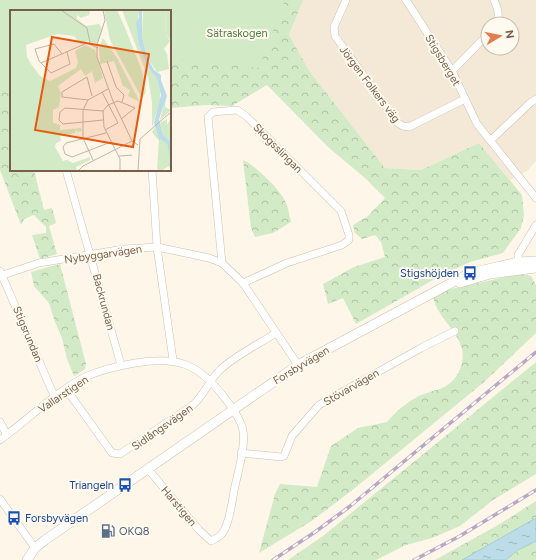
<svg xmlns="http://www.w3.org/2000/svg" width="536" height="560" font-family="Figtree,sans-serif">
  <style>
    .residential { fill: #f4e9d7; fill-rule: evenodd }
    .forest { fill: url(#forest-crowns) }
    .park { fill: #d2ebc6 }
    .water { fill: url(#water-ripples); stroke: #a3ccd9 }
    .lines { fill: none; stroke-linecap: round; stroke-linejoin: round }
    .minor-casing { stroke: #cfbfae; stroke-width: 8 }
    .tertiary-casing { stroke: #cfbfae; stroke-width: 10 }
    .minor { stroke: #fff; stroke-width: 7 }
    .tertiary { stroke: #fff; stroke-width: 9 }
    .rail-casing { stroke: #bba6c7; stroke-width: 3.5 }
    .rail { stroke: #fffaef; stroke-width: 2; stroke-dasharray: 6; stroke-linecap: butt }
    .labels { text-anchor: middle; stroke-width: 4; stroke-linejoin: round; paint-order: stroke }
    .park-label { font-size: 11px; fill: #507d43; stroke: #fffaef }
    .street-label { font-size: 11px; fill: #785f4c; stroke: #fffaef }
    .transit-label { font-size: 11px; fill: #164399; stroke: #fffaef; text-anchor: end }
    .service-label { font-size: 11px; fill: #4e5e75; stroke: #fffaef; text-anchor: start }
    .inset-road { fill: none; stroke: #c4b5a5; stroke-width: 1 }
    .view { fill: #e8590c; fill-opacity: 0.15; stroke: #e8590c; stroke-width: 2 }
    .inset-edge { fill: none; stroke: #785f4c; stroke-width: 2 }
  </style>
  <defs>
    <pattern id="forest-crowns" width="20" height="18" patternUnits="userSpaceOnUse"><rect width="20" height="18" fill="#d2ebc6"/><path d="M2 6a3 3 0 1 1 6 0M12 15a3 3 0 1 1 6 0" fill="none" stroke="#afc2a3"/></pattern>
    <pattern id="water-ripples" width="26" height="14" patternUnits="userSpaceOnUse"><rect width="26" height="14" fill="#bcdde7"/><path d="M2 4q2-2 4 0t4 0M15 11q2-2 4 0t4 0" fill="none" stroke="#9eb6bd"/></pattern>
  </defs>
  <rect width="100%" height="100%" fill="#fdf6e9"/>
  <!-- residential -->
  <path class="residential" d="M303 0H536V161L527 171 510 180 479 143 421 170 385 168 310 72 289 35ZM488 24H512V48H488Z"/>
  <!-- forest -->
  <g class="forest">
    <polygon points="0,0 303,0 289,35 310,72 385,168 421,170 479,143 522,195 524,215 521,228 503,253 470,262 440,276 356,324 343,298 328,304 323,284 354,267 385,257 381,242 375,235 362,239 355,233 353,225 368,216 385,198 365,178 328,147 267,85 232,106 206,105 170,108 170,11 11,11 11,170 34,170 44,210 52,208 56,223 49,226 57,254 40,259 32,235 46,233 46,227 34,215 24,219 21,225 0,170"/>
    <path d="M243 160C253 164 276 186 282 196 288 204 289 213 291 222L273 233 255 237 251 228Z"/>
    <polygon points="60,264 86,364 85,369 74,376 67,359 62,338 55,322 49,303 34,286 31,272"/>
    <path d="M519 274 531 276 536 285V333L484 382 355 488 313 520 259 553 275 494 280 484 317 487 331 446 358 428 387 422C395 412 406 403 417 397 426 392 437 391 446 386 458 379 465 363 462 349 456 327 437 318 433 296L447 290Z"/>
    <polygon points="536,362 536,474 493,500 460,526 432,538 406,545 376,560 288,560 323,536"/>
    <polygon points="536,501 536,518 462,560 435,560 498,525"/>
    <polygon points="536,541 536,560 506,560 519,550"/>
  </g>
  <!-- park -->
  <polygon class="park" points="0,0 285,0 259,68 177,59 170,60 170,11 11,11 11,82 0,83"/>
  <!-- water -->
  <polygon class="water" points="536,518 536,541 518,550 506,560 462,560"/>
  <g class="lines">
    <defs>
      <g id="minor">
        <polyline points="346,0 334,27 335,36 398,123 403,126 409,127 465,99"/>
        <polyline points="406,0 452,71 477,124 536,198"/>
        <path d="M494 0C498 8 500 15 497 24"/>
        <polyline points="452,71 488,34"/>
        <polyline points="491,140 530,103 536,99"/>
        <polyline points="66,170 121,365"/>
        <polyline points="152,170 157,247 173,360"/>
        <polyline points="222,263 208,117 213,112 237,110 246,116 341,211 349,235 349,240 342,245 287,263 243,283"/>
        <polyline points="519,266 518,255 536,225"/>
        <polyline points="0,271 55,398"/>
        <polyline points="0,276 39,263 124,249 157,247 209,258 222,263 243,283 298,365"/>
        <path d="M66 389 112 453 120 454 193 405C204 395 209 381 219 371 234 356 259 344 276 333"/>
        <polyline points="0,422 7,435"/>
        <path d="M0 440C25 422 58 390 85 377 100 370 118 366 135 363 177 356 198 363 224 397 232 407 241 419 243 431 246 447 237 475 234 491 232 502 229 527 221 535 219 537 215 539 211 541L199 530 148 469"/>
        <polyline points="241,453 281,457 284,456 292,436 319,405 421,348 455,331"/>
        <polyline points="0,499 35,548"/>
      </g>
      <g id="tertiary">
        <polyline points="460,283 490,274 536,268"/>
        <polyline points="27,560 35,548 45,540 298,365 470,273 518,262 536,261"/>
      </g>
    </defs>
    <!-- minor casing -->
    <use href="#minor" class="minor-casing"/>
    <!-- tertiary casing -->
    <use href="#tertiary" class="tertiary-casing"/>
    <!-- minor -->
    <use href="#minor" class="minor"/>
    <!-- tertiary -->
    <use href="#tertiary" class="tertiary"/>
    <defs>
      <g id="rail">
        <polyline points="273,560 315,532 349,507 536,352"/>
        <polyline points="414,560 460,536 536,490"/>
      </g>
    </defs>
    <!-- rail casing -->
    <use href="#rail" class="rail-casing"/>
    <!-- rail -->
    <use href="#rail" class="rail"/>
  </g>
  <!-- icons -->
  <defs>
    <symbol id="bus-bare" viewBox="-9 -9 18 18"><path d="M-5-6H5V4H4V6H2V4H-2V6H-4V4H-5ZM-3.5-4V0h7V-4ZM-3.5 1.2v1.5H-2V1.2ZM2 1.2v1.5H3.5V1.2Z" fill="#1a4fb4" stroke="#fffaef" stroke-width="2.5" paint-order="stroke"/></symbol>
    <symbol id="fuel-bare" viewBox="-9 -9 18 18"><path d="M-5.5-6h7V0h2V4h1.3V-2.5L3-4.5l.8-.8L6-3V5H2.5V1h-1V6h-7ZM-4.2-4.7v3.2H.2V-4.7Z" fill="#5c6f8a" stroke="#fffaef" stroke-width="2.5" paint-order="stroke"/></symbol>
  </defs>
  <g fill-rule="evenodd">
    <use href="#bus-bare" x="460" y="263" width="20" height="20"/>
    <use href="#bus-bare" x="115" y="475" width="20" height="20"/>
    <use href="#bus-bare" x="4" y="508" width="20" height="20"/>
    <use href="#fuel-bare" x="98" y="521" width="20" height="20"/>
  </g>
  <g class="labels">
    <!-- park labels -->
    <g class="park-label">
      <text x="237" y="37">Sätraskogen</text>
    </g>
    <!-- street labels -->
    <g class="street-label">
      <text transform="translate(443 60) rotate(59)" y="4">Stigsberget</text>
      <text transform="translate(370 84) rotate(53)" y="4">Jörgen Folkers väg</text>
      <text transform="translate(278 148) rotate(45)" y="4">Skogsslingan</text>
      <text transform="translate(103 254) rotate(-8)" y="4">Nybyggarvägen</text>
      <text transform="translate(104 302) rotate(75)" y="4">Backrundan</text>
      <text transform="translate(28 334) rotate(67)" y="4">Stigsrundan</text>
      <text transform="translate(301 365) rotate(-31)" y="4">Forsbyvägen</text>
      <text transform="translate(351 387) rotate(-30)" y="4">Stövarvägen</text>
      <text transform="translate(63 394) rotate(-34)" y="4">Vallarstigen</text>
      <text transform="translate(162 427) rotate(-35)" y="4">Sidlångsvägen</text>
      <text transform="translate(179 506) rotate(50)" y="4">Harstigen</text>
    </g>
    <!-- transit labels -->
    <g class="transit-label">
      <text x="459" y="277">Stigshöjden</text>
      <text x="114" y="489">Triangeln</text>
      <text x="25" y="522" text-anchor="start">Forsbyvägen</text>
    </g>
    <!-- service labels -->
    <g class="service-label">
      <text x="119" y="535">OKQ8</text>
    </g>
  </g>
  <!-- overview -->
  <g transform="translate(10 10)">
    <rect width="161" height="161" fill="#fdf6e9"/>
    <path d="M155 0H161V31L156 24Z" fill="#d2ebc6"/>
    <path d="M0 0H80L79 5 71 8 67 5V9L76 16 89 14 92 19 87 34 77 31 71 34 64 26 47 24 16 35 17 47 21 54 30 66 40 71 66 58 68 52 65 41 75 35 85 40 93 68 85 73 82 61 75 66 71 59 48 76 51 83 49 97 43 100V113L50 115V120L71 118 72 121 67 122 66 119 65 123 50 126 51 131 46 133 45 137 53 151 57 150 63 153 80 147V150L66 157 67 161H0ZM94 0H107L116 20 132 61 136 82 132 88 100 30ZM112 0H128L129 35 137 56 147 69 150 80V91L142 117V92L138 67ZM133 0H155L156 24 160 31 154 39 157 44 159 59 147 62 137 47 132 26ZM93 28 107 48 130 92 118 86 120 80 113 76 104 51 90 54 89 38ZM156 87 155 97 161 100 150 110ZM161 108V132L153 125 150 113 157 109V115ZM145 117 150 130 156 131 160 139 161 161 159 156 151 161 147 159 149 131 142 122Z" fill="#d2ebc6"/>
    <path d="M54 4 74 19 12 31 17 50 27 66 45 77 41 91 38 161H0V23L3 24Z" fill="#d2ebc6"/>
    <path d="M128 0H132V26L137 47 144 60 151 65V70L157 86 149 109 153 125 161 132V151L157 133 149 129 144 113 151 85 147 69 137 56 129 35 126 12 129 8Z" fill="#bcdde7"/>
    <path class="inset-road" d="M51 0 77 18 80 33M93 0 95 10 87 35V47L103 91 122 131 128 135M52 44 44 34 25 39 29 51 41 63 60 54 57 42M97 51 106 77 114 85 112 92M31 53 77 33 88 38M92 82 108 113 95 120M78 90 52 87V82L77 67 82 86M93 110 53 114 49 110 50 102 55 98 93 101M96 123 56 133 53 137 55 144 62 147 101 132M109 146 122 145M83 150 73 128V100L78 90 98 79M68 161 73 156 122 131M110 161V149L94 117 93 101 98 95 108 91 125 98 111 109M128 161 130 129 161 102"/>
    <path class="view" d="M42 27 139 44 123 137 25 120Z"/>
    <rect width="161" height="161" class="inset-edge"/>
  </g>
  <!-- north arrow -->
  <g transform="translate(500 36) rotate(80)"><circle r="19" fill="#fffaef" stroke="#c9bcae"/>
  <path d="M0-3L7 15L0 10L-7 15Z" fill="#e67d4e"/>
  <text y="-6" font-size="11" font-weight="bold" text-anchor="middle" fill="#785f4c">N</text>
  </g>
</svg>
